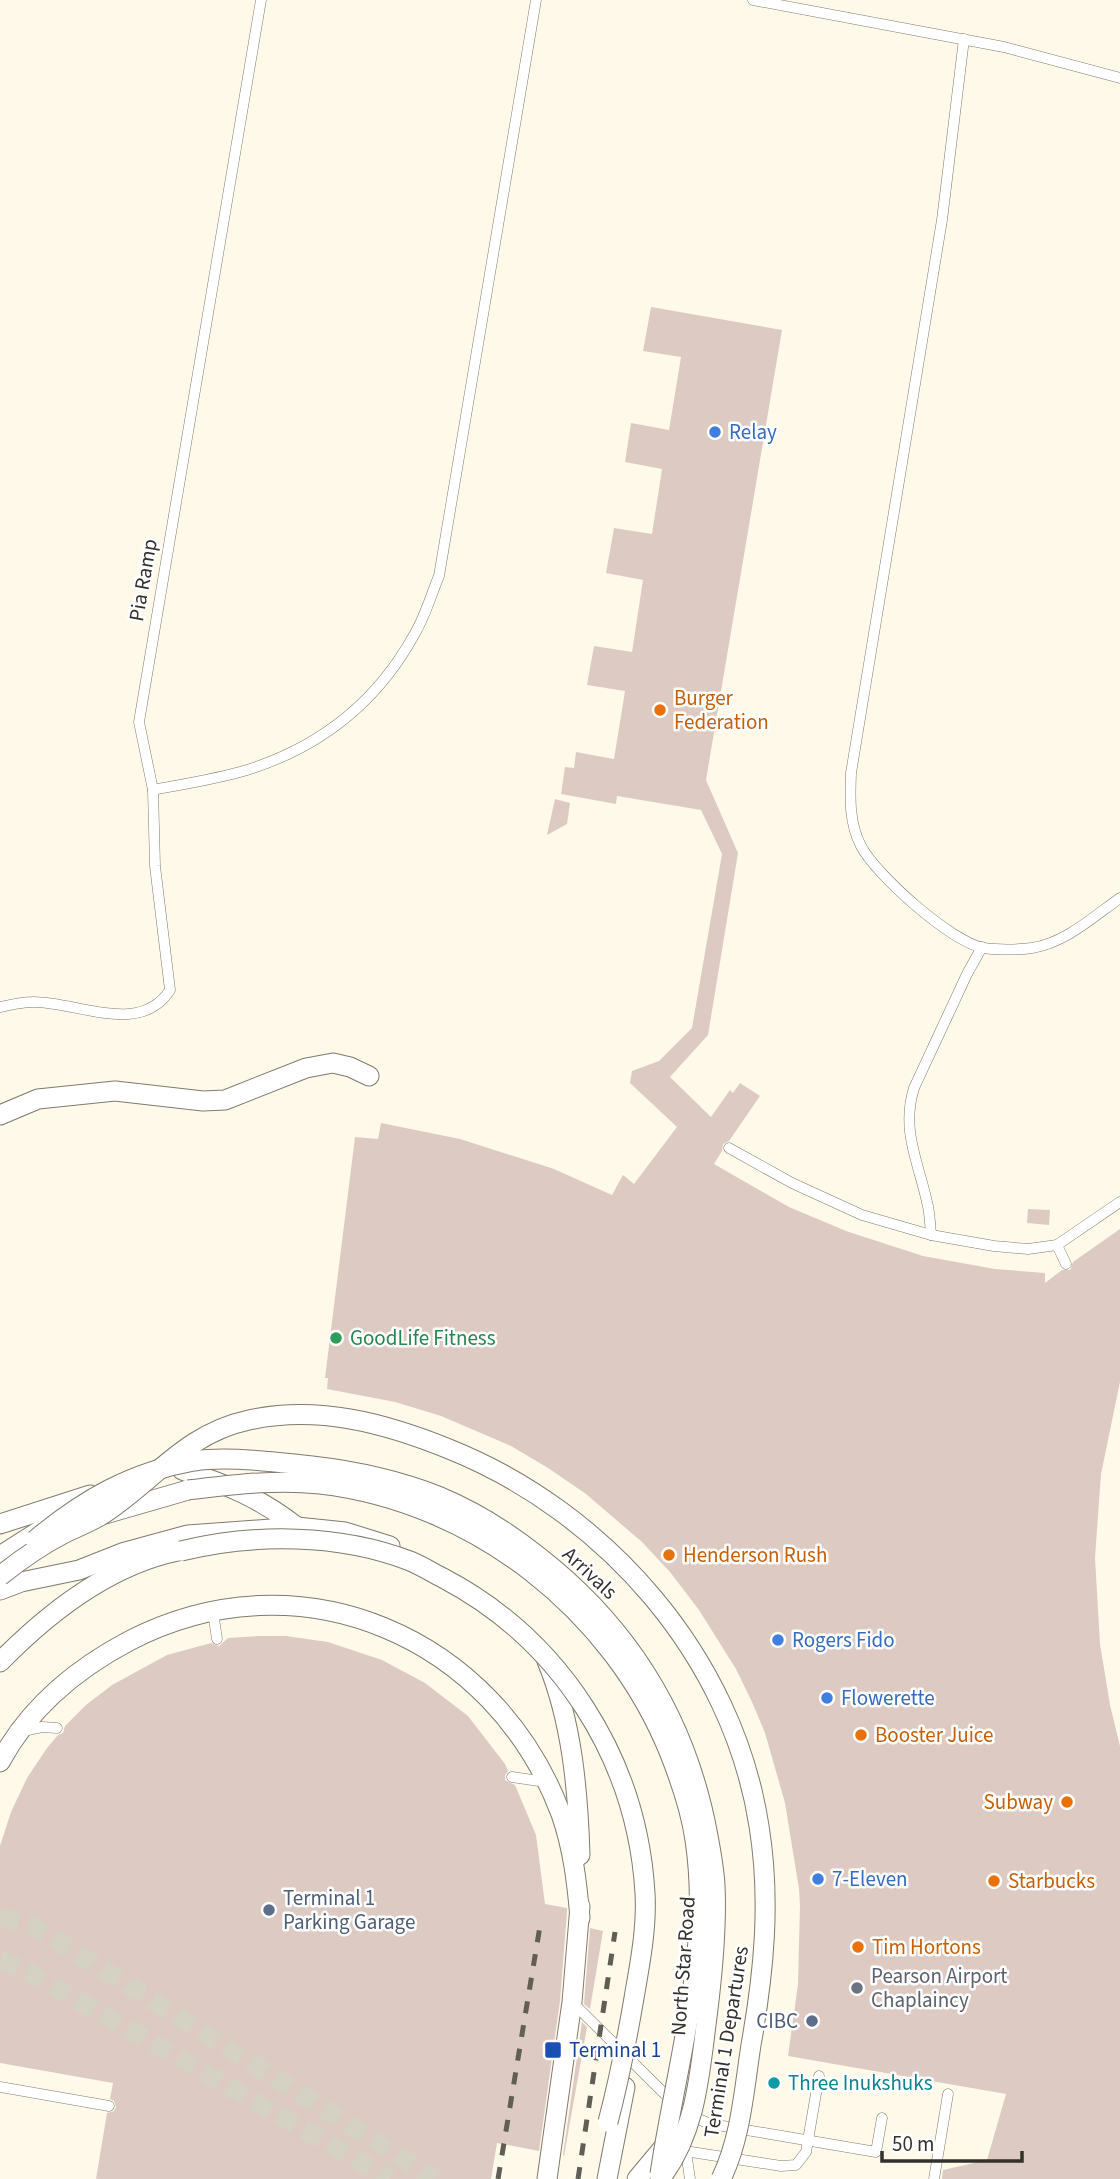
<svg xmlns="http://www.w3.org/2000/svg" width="1120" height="2179" font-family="'Source Sans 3',sans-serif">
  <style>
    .building { fill: #ddcbc3 }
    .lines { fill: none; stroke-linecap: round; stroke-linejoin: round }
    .minor-tunnel { stroke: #d5d1c3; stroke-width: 19; stroke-dasharray: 19 10; stroke-linecap: butt }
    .service-casing { stroke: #807b6d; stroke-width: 11 }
    .minor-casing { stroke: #807b6d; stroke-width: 21 }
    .service { stroke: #fff; stroke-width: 10 }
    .minor { stroke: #fff; stroke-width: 19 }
    .rail { stroke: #615e56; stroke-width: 5; stroke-dasharray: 12 12; stroke-linecap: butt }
    .minor-bridge-casing { stroke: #807b6d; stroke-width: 21; stroke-linecap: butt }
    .minor-bridge { stroke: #fff; stroke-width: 19 }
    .shop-dot { fill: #3f7fe0; stroke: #fff; stroke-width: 2.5 }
    .food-dot { fill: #e8710a; stroke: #fff; stroke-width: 2.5 }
    .leisure-dot { fill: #2e9e5b; stroke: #fff; stroke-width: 2.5 }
    .service-dot { fill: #5c6f8a; stroke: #fff; stroke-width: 2.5 }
    .worship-dot { fill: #6b7280; stroke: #fff; stroke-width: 2.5 }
    .transit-dot { fill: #1a4fb4; stroke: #fff; stroke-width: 2.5 }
    .culture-dot { fill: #0f9aa8; stroke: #fff; stroke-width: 2.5 }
    .labels { text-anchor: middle; stroke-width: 5; stroke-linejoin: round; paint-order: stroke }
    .shop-label { font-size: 21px; fill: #366cbe; stroke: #fff; text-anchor: start }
    .street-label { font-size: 21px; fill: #33312b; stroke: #fff }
    .food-label { font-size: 21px; fill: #c56008; stroke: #fff; text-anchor: start }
    .leisure-label { font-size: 21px; fill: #27864d; stroke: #fff; text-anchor: start }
    .service-label { font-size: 21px; fill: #4e5e75; stroke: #fff; text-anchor: start }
    .worship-label { font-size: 21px; fill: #5b616d; stroke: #fff; text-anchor: start }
    .transit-label { font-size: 21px; fill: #164399; stroke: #fff; text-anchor: start }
    .culture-label { font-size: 21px; fill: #0d838f; stroke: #fff; text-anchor: start }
  </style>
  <rect width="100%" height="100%" fill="#fef9e9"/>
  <!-- building -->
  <g class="building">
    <polygon points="651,307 782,330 706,780 738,853 708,1035 670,1077 711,1117 730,1090 733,1093 740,1083 760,1096 729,1141 723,1144 722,1151 714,1164 789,1207 846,1231 923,1256 995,1269 1045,1273 1045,1283 1062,1270 1070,1270 1073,1262 1120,1229 1120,1382 1101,1474 1095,1558 1100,1644 1110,1705 1120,1746 1120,2179 942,2179 943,2170 987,2160 1006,2094 788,2056 798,1984 800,1905 799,1889 785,1803 765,1733 752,1702 736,1669 699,1610 670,1572 642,1542 586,1494 548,1468 511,1446 441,1416 395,1402 327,1389 328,1378 325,1378 355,1137 378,1139 381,1123 460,1139 554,1169 612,1195 623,1175 634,1184 677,1127 630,1083 632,1071 659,1061 692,1028 722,854 701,810 617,796 616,804 561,794 565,767 574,768 576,752 614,759 625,691 587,685 594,646 632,652 643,580 606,573 614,528 652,534 662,469 625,462 631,423 669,430 681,357 643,351"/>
    <polygon points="555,799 570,803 567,824 547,835"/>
    <polygon points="1028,1209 1050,1210 1049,1225 1027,1223"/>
    <polygon points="258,1636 286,1636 328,1642 382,1660 425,1683 468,1716 505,1764 508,1771 505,1775 505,1780 515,1785 536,1835 545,1904 567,1908 567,1912 560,2001 539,2151 497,2143 491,2179 96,2179 107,2113 114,2111 116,2107 114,2101 110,2099 113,2083 0,2063 0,1846 11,1812 27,1778 47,1748 58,1735 63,1733 65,1726 86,1705 112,1685 167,1655 211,1643 219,1646 228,1638"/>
    <polygon points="590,1928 603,1931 590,2009 584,2004"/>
    <polygon points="582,2022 587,2027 564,2156 563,2155"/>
  </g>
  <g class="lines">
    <!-- minor-tunnel -->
    <g class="minor-tunnel">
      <polyline points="0,1917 29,1925 48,1935 435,2179"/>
      <polyline points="0,1960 27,1971 390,2179"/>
    </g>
    <defs>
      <g id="service">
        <polyline points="753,0 1004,47 1120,78"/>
        <path d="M964 39 942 220 851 773C850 798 849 823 861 846 876 875 951 942 984 948 997 950 1018 950 1032 948 1065 943 1093 917 1120 898"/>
        <path d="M153 790C184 784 217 779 247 770 320 747 377 702 414 635 425 617 431 595 439 576L536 0"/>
        <path d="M0 1007C10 1005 22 1002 32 1002 76 1001 140 1037 170 990L155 866 153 790 139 722 261 0"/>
        <polyline points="729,1148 792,1183 862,1215 931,1235 994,1246 1028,1249 1057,1245 1120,1202"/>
        <path d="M931 1235C930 1224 930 1213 927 1202 918 1161 901 1130 914 1088L967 974 982 947"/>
        <polyline points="1057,1245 1066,1264"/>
        <polyline points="213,1612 217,1639"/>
        <polyline points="23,1731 42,1727 57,1728"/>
        <polyline points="512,1777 546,1782"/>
        <polyline points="573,2003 685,2114 711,2124 876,2152 882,2118"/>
        <polyline points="0,2087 109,2106"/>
        <polyline points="685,2145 690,2179"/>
        <polyline points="685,2151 781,2166 796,2165 806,2152 819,2076"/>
        <polyline points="934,2179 948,2094"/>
      </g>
      <g id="minor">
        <polyline points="0,1115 38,1099 115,1091 203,1101 225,1100 306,1068 333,1063 350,1067 369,1076"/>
        <path d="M182 1470C226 1484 260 1498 297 1527"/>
        <polyline points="105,1514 188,1490"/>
        <polyline points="0,1524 90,1495"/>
        <polyline points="0,1556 47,1526"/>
        <polyline points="0,1590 21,1582 79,1570 122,1553 188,1535 297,1527 345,1532 390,1546"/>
        <path d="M547 1661C572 1722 578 1790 580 1855"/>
        <path d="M0 1662C48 1613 109 1565 178 1551"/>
        <path d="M0 1762C29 1708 76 1669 129 1641 300 1552 495 1637 561 1814 573 1848 577 1883 580 1918"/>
        <polyline points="547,2179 572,2002 580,1906"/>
        <polyline points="607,2179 625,2087"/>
        <polyline points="637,2179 668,2142"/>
      </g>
    </defs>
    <!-- service casing -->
    <use href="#service" class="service-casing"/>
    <!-- minor casing -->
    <use href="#minor" class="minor-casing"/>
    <!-- service -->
    <use href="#service" class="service"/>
    <!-- minor -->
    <use href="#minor" class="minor"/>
    <!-- rail -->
    <g class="rail">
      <polyline points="498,2179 541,1920"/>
      <polyline points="578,2179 615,1932"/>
    </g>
    <defs>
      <g id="minor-bridge">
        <path d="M188 1490C232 1485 275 1479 320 1484 475 1502 612 1610 670 1754 681 1782 691 1811 695 1840 712 1953 676 2064 660 2174"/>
        <path d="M35 1540C83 1500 131 1472 194 1461 227 1456 278 1462 312 1466 356 1471 397 1480 438 1496 474 1511 508 1532 539 1557 631 1629 687 1721 708 1836 711 1852 714 1869 715 1885 717 1926 713 1968 708 2009 700 2068 698 2130 660 2179"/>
        <path d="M181 1551C254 1533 340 1534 410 1561 422 1566 433 1573 443 1578 561 1640 637 1759 645 1893 647 1928 640 1963 634 1998 627 2039 619 2080 608 2122"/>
        <path d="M0 1576C20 1560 40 1546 63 1534 75 1528 88 1523 100 1516 153 1483 183 1434 249 1420 318 1405 385 1423 449 1449 606 1512 733 1657 759 1826 771 1900 764 1972 751 2045 744 2090 741 2138 721 2179"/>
      </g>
    </defs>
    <!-- minor-bridge casing -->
    <use href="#minor-bridge" class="minor-bridge-casing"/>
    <!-- minor-bridge -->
    <use href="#minor-bridge" class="minor-bridge"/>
  </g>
  <!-- markers -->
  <g class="shop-dot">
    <circle cx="715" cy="432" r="7"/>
    <circle cx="778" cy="1640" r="7"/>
    <circle cx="827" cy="1698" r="7"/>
    <circle cx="818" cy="1879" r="7"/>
  </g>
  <g class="food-dot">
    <circle cx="660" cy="710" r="7"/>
    <circle cx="669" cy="1555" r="7"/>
    <circle cx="861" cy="1735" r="7"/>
    <circle cx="1067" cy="1802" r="7"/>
    <circle cx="994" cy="1881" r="7"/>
    <circle cx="858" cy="1947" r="7"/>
  </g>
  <circle class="leisure-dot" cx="336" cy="1338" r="7"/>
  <g class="service-dot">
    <circle cx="269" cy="1910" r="7"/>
    <circle cx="812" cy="2021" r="7"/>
  </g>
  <circle class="worship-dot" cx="857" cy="1988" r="7"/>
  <rect class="transit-dot" x="544" y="2041" width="18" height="18" rx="3.5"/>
  <circle class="culture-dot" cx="774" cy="2083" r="7"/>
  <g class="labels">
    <!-- shop labels -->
    <g class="shop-label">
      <text x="729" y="439">Relay</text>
      <text x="792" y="1647">Rogers Fido</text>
      <text x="841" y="1705">Flowerette</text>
      <text x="832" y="1886">7-Eleven</text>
    </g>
    <!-- street labels -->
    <g class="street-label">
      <text transform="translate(143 580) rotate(-80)" y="7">Pia Ramp</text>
      <text transform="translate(590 1573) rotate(43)" y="7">Arrivals</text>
      <text transform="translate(683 1966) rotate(-86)" y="7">North Star Road</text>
      <text transform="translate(726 2042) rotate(-81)" y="7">Terminal 1 Departures</text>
    </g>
    <!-- food labels -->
    <g class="food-label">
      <text x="674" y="705">Burger<tspan x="674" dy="24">Federation</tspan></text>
      <text x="683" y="1562">Henderson Rush</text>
      <text x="875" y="1742">Booster Juice</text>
      <text x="1053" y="1809" text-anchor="end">Subway</text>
      <text x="1008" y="1888">Starbucks</text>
      <text x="872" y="1954">Tim Hortons</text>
    </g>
    <!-- leisure labels -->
    <g class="leisure-label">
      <text x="350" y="1345">GoodLife Fitness</text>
    </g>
    <!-- service labels -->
    <g class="service-label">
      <text x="283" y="1905">Terminal 1<tspan x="283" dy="24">Parking Garage</tspan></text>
      <text x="798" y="2028" text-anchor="end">CIBC</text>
    </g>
    <!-- worship labels -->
    <g class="worship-label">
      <text x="871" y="1983">Pearson Airport<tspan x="871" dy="24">Chaplaincy</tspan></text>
    </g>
    <!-- transit labels -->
    <g class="transit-label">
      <text x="569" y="2057">Terminal 1</text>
    </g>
    <!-- culture labels -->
    <g class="culture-label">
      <text x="788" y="2090">Three Inukshuks</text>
    </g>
  </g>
  <!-- scale -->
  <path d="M882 2151v10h140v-10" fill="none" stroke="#33312b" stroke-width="3.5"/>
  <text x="892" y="2151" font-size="21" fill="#33312b" stroke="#ffffff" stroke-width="5" paint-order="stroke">50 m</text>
</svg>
